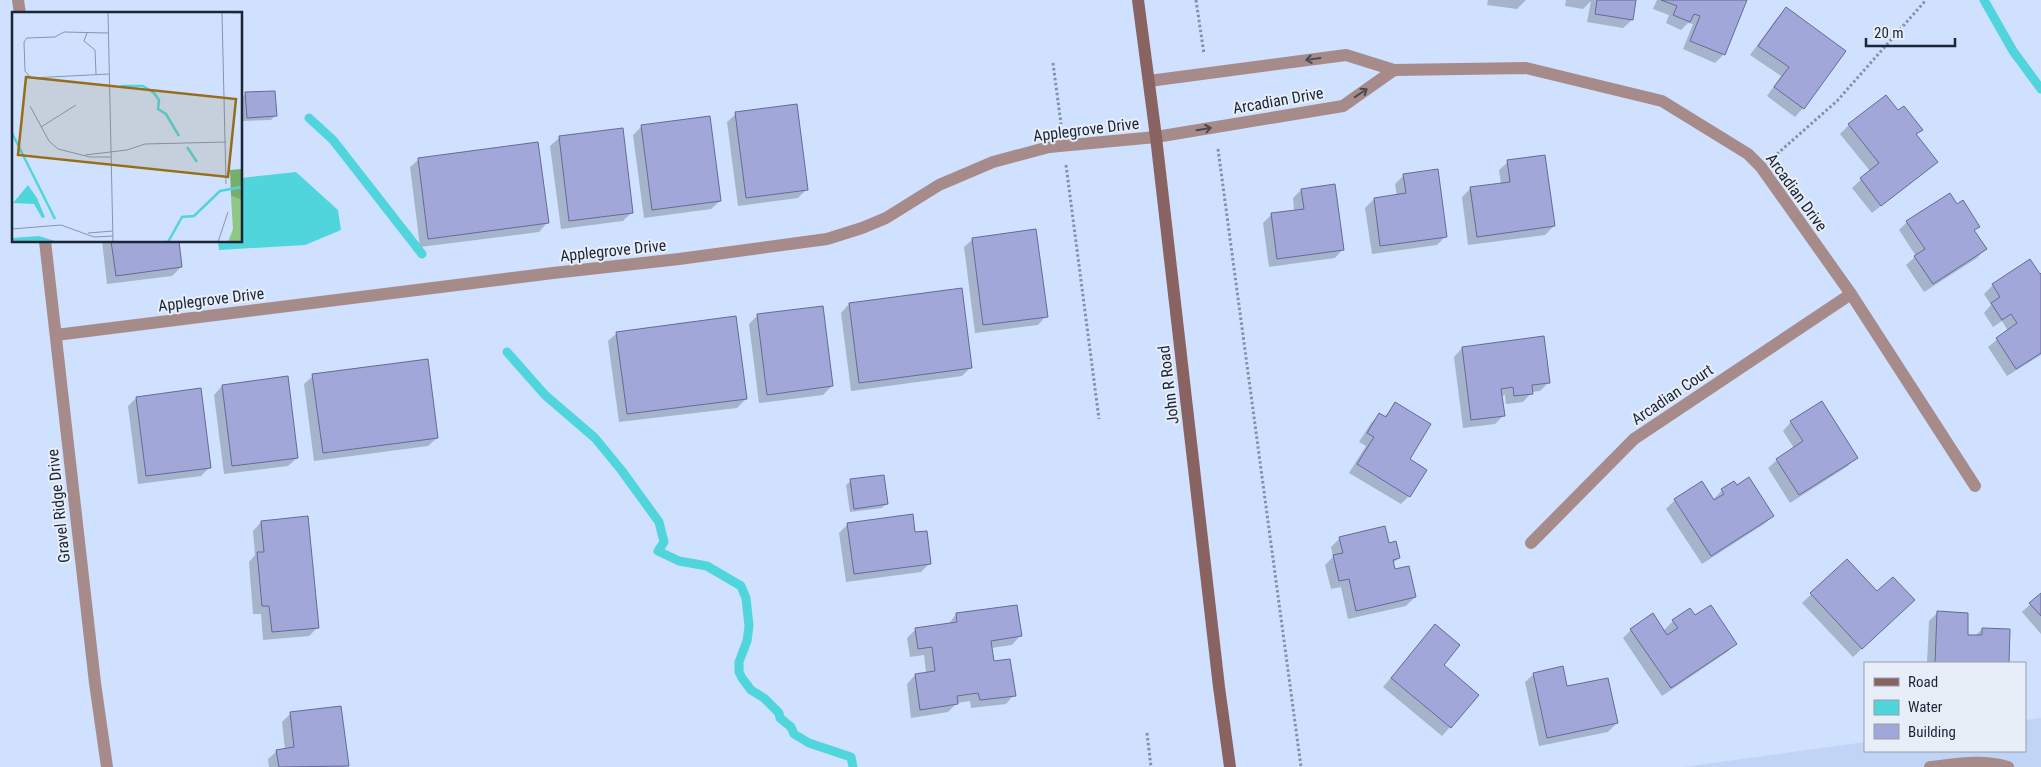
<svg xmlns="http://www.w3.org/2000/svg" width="2041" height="767" font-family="'Roboto Condensed',sans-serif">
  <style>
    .built { fill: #c1d4f5 }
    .water { fill: #51d5dc }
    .shadow { fill: #0003 }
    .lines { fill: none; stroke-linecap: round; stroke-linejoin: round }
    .stream { stroke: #51d5dc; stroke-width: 9 }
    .building { fill: #a2a7da; stroke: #666999 }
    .path { stroke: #8291a9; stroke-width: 3; stroke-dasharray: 2.5 2.5; stroke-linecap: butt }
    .service { stroke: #a78b8a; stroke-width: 12 }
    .minor { stroke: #a78b8a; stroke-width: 12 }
    .secondary { stroke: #896362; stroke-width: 12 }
    .oneway { stroke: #4b4954 }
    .labels { text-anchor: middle; stroke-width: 4; stroke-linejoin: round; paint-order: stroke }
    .street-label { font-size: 16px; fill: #1a2537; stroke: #e8eef8 }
    .inset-river { fill: none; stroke: #51d5dc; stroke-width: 2.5 }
    .inset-road { fill: none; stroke: #8796ae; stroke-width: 1 }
    .view { fill: #966d18; fill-opacity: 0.15; stroke: #966d18; stroke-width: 2.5 }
    .inset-edge { fill: none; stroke: #1a2537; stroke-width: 2.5 }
  </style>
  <rect width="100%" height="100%" fill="#cfe1fe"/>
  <!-- built -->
  <polygon class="built" points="2041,718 2041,767 1684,767 1865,742 1865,751 2025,751 2025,720"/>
  <!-- water -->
  <polygon class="water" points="296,172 338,210 341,230 305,245 219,250 218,241 241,241 241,178"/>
  <!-- shadow -->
  <g class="shadow">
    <polygon points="1488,0 1526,0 1517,9 1487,5"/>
    <polygon points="1566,0 1635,0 1632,20 1623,28 1587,22 1591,1 1583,9 1565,6"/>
    <polygon points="1657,0 1746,0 1724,54 1715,63 1683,49 1693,24 1688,23 1681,30 1666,23 1669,15 1653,9"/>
    <polygon points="1786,9 1803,108 1795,117 1767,96 1781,76 1750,55 1777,18"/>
    <polygon points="246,93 275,116 271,120 243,121 242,98"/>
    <polygon points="1898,112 1921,130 1915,135 1936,162 1872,213 1852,188 1870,171 1840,134 1849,125"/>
    <polygon points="736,114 807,189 798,198 738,206 727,122"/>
    <polygon points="642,126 720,201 711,209 644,218 633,135"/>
    <polygon points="622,130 632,212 623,221 561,229 550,146 559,138"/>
    <polygon points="419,159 547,223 539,232 420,247 410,167"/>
    <polygon points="1508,162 1554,226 1545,235 1468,245 1462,197 1471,188 1501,184 1499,170"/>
    <polygon points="1404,175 1446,236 1437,245 1372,254 1365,208 1374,199 1397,196 1395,184"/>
    <polygon points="1301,190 1343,249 1335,258 1269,267 1263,223 1272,214 1294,211 1293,198"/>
    <polygon points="1957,206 1978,226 1973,231 1985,249 1977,258 1924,292 1906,265 1916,256 1899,230 1907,222"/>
    <polygon points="973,239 1046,316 1038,325 975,333 964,247"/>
    <polygon points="102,241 178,241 181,267 172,276 107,284"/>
    <polygon points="2030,261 2039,276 2041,275 2041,355 2007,376 1988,347 2008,331 2002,321 1993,327 1984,313 1991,305 1984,294 1993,285"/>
    <polygon points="849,304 970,368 962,376 851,391 841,313"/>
    <polygon points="757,316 832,386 823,395 759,403 749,324"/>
    <polygon points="617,333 746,399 737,408 619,422 608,341"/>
    <polygon points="1462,348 1549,382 1540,391 1532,392 1523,402 1506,404 1505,395 1501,396 1504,415 1495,424 1463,428 1454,357"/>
    <polygon points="313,376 437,438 428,446 314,461 304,384"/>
    <polygon points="222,386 297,458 288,466 224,474 214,395"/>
    <polygon points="136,398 209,468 201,476 138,484 128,406"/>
    <polygon points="1396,404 1408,459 1409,496 1401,504 1349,473 1366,446 1359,442 1371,423 1379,415 1384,417"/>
    <polygon points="1791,422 1856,457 1848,466 1790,503 1768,468 1777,460 1794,448 1783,431"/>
    <polygon points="851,481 886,504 882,508 850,512 846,485"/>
    <polygon points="1722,490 1773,516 1764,524 1702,564 1666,509 1675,500 1713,500"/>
    <polygon points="261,522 318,627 309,636 263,640 261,614 253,614 249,562 255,555 253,531"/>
    <polygon points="848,524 930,563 921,572 846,582 839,533"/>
    <polygon points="1340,538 1388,544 1399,558 1392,564 1394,571 1415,597 1406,606 1348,619 1341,587 1331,589 1325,565 1333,557 1331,547"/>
    <polygon points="1847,560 1877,593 1904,609 1853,657 1802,603"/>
    <polygon points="2041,594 2041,634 2022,612"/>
    <polygon points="1937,613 1966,636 1975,636 1982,629 2009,631 2008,663 1927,663 1929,621"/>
    <polygon points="956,614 1020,636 1012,645 991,648 993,663 1014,695 1006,704 971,708 970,701 957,703 948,712 911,718 907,684 915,675 926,673 924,655 910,657 907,638 916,629 948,625"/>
    <polygon points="1695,617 1735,644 1727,652 1662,696 1623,638 1631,630 1663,631 1673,621"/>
    <polygon points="1435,626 1442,665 1478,695 1442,736 1383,687"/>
    <polygon points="1534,674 1566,688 1617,723 1608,732 1539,746 1525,682"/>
    <polygon points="290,714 348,765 346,767 269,767 268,759 277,751 285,750 282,722"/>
  </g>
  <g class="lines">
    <!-- stream -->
    <g class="stream">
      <polyline points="1984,0 2013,51 2041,89"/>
      <polyline points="309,118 333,140 422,254"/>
      <polyline points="507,352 545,395 595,438 622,471 659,522 664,542 658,551 679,561 707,566 741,586 746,598 749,626 747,641 739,662 739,672 742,678 751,690 764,698 779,713 780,718 791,727 794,734 809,743 851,757 853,767"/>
    </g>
  </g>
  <!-- building -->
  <g class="building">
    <polygon points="1597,0 1636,0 1633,20 1595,14"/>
    <polygon points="1661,0 1747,0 1725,55 1690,41 1700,16 1694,14 1690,22 1673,15 1677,6"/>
    <polygon points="1786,7 1846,51 1804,109 1774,87 1789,67 1758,46"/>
    <polygon points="275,91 277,116 247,118 245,92"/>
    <polygon points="1886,95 1898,110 1904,106 1923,130 1916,134 1938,162 1881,206 1860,178 1879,163 1848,124"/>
    <polygon points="797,104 808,190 746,198 735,112"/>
    <polygon points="710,116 721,201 652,210 641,125"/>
    <polygon points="623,128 633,213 569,221 559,136"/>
    <polygon points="538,142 549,223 428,239 418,158"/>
    <polygon points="1545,155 1555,226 1477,237 1470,187 1510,182 1507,160"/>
    <polygon points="1438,169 1447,237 1380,246 1374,198 1406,193 1403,174"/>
    <polygon points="1335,184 1344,250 1277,259 1271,213 1304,209 1301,189"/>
    <polygon points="1950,193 1957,204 1963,200 1980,227 1974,230 1987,249 1933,284 1914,256 1925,249 1906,221"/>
    <polygon points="1036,229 1048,317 983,325 972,238"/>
    <polygon points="111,241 179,241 182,267 116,276"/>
    <polygon points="2030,259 2040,274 2041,273 2041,353 2016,369 1996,338 2017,323 2011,314 2002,320 1991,303 2000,297 1992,284"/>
    <polygon points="962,288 972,368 859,383 849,303"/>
    <polygon points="823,306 833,386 767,395 757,314"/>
    <polygon points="736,316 747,399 627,414 616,332"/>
    <polygon points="1544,336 1550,383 1532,385 1533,394 1514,396 1513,387 1501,389 1505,416 1471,420 1462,347"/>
    <polygon points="428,359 438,438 323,453 312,374"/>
    <polygon points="288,376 298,458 232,466 222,385"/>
    <polygon points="201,388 211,468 146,476 136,397"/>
    <polygon points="1822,401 1858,458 1799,495 1776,459 1803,441 1790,421"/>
    <polygon points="1395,402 1431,424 1410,459 1427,470 1410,497 1357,464 1374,437 1367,433 1379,413 1386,417"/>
    <polygon points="884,475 888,504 854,509 850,479"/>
    <polygon points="1749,477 1774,516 1711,556 1674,499 1702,481 1714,500 1724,494 1721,489 1734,481 1737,485"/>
    <polygon points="913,514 915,532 927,531 931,564 854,574 847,523"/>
    <polygon points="308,516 319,628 272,632 269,606 262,606 257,552 264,552 261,521"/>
    <polygon points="1385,526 1389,543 1396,541 1400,558 1393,560 1395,569 1409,566 1416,597 1356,611 1349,579 1339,581 1333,555 1343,553 1339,537"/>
    <polygon points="1847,559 1877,591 1893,577 1915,600 1862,649 1810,593"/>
    <polygon points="2041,593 2041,616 2029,603"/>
    <polygon points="1017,605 1022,636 991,641 994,661 1010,659 1016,696 980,700 978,693 957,696 958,704 920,710 915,674 935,671 932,647 918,649 915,628 957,622 956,613"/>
    <polygon points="1711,605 1737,644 1671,688 1630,629 1653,613 1667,635 1678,628 1672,620 1690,608 1695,615"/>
    <polygon points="1937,611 1968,613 1968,635 1982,635 1982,628 2010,629 2009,663 1935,663"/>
    <polygon points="1435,624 1460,645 1444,665 1479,695 1451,728 1391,678"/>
    <polygon points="1563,666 1567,686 1608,678 1618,723 1547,738 1533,673"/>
    <polygon points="341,706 349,766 279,767 276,750 294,747 290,712"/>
  </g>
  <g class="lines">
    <!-- path -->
    <g class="path">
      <polyline points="1196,0 1204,54"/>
      <polyline points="1053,63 1061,124"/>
      <polyline points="1218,149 1301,767"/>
      <polyline points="1777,154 1837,101 1926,0"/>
      <polyline points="1066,165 1099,419"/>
      <polyline points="1147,733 1151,767"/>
    </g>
    <!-- service -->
    <path class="service" d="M1930 767C1957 764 1982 759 2008 767"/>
    <!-- minor -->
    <g class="minor">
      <polyline points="18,0 20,14"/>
      <polyline points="1149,81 1346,55 1394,70 1526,68 1662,101 1748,154 1761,167 1851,294 1975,486"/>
      <polyline points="45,241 95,683 107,767"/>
      <polyline points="56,335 553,273 679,259 827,239 862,228 886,218 939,185 993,162 1049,147 1156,137 1343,106 1394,70"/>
      <polyline points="1531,543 1634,439 1851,294"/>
    </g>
    <!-- secondary -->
    <polyline class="secondary" points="1138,0 1156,137 1219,687 1230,767"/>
  </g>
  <!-- one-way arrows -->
  <defs><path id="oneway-shaft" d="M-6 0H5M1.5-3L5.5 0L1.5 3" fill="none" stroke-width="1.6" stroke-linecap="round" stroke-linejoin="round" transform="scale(1.25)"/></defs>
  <g class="oneway">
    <use href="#oneway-shaft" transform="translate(1313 59) rotate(172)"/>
    <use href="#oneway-shaft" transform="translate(1361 93) rotate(-34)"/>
    <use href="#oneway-shaft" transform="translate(1204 129) rotate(-9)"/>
  </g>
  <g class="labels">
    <!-- street labels -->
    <g class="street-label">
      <text transform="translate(1278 100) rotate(-10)" y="6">Arcadian Drive</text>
      <text transform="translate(1086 129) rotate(-7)" y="6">Applegrove Drive</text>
      <text transform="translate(1797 192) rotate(54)" y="6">Arcadian Drive</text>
      <text transform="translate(613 250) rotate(-6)" y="6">Applegrove Drive</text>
      <text transform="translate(211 299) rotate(-7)" y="6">Applegrove Drive</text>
      <text transform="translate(1168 385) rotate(-97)" y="6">John R Road</text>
      <text transform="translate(1672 394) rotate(-34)" y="6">Arcadian Court</text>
      <text transform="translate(58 506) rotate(-96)" y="6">Gravel Ridge Drive</text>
    </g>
  </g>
  <!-- overview -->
  <g transform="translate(12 12)">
    <rect width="230" height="230" fill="#cfe1fe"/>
    <path d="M219 184 230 188V230H216L221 217Z" fill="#8fc784"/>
    <path d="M230 157V188L219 184 218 158Z" fill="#76af6b"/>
    <path d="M16 173 25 186 33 205 30 206 22 192 1 191ZM27 224 46 230H0V226Z" fill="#51d5dc"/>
    <path class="inset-river" d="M109 74H131L142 81 147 88 146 97 154 102 167 124M0 121 43 207M175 135 185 150M156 230 170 205 182 204 208 179 230 175"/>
    <path class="inset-road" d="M96 0 101 230M189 0 230 1M210 1 214 172M75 21 72 29 83 38 84 62M96 21 52 20 43 25 15 26 12 30 13 59 19 66 97 62M18 94 37 129 46 137 78 145H99M29 115 64 93M73 143 115 138 133 132 214 130M0 217 49 213 82 225 101 224M76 221 101 219M206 230 216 200"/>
    <path class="view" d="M14 65 224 87 216 165 6 143Z"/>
    <rect width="230" height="230" class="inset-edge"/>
  </g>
  <!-- legend -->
  <rect x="1864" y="662" width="162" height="90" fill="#e8eef8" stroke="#969eab"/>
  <rect x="1874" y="678" width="25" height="8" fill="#896362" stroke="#969eab"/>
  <text x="1908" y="687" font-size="15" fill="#1a2537">Road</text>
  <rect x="1874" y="700" width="25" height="15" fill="#51d5dc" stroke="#969eab"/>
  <text x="1908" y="712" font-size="15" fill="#1a2537">Water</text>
  <rect x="1874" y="724" width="25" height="15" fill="#a2a7da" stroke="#969eab"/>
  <text x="1908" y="737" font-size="15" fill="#1a2537">Building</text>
  <!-- scale -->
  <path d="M1866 38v8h89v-8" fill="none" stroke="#1a2537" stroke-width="2.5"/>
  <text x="1874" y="38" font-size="15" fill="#1a2537" stroke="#e8eef8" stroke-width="4" paint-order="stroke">20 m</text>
</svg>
